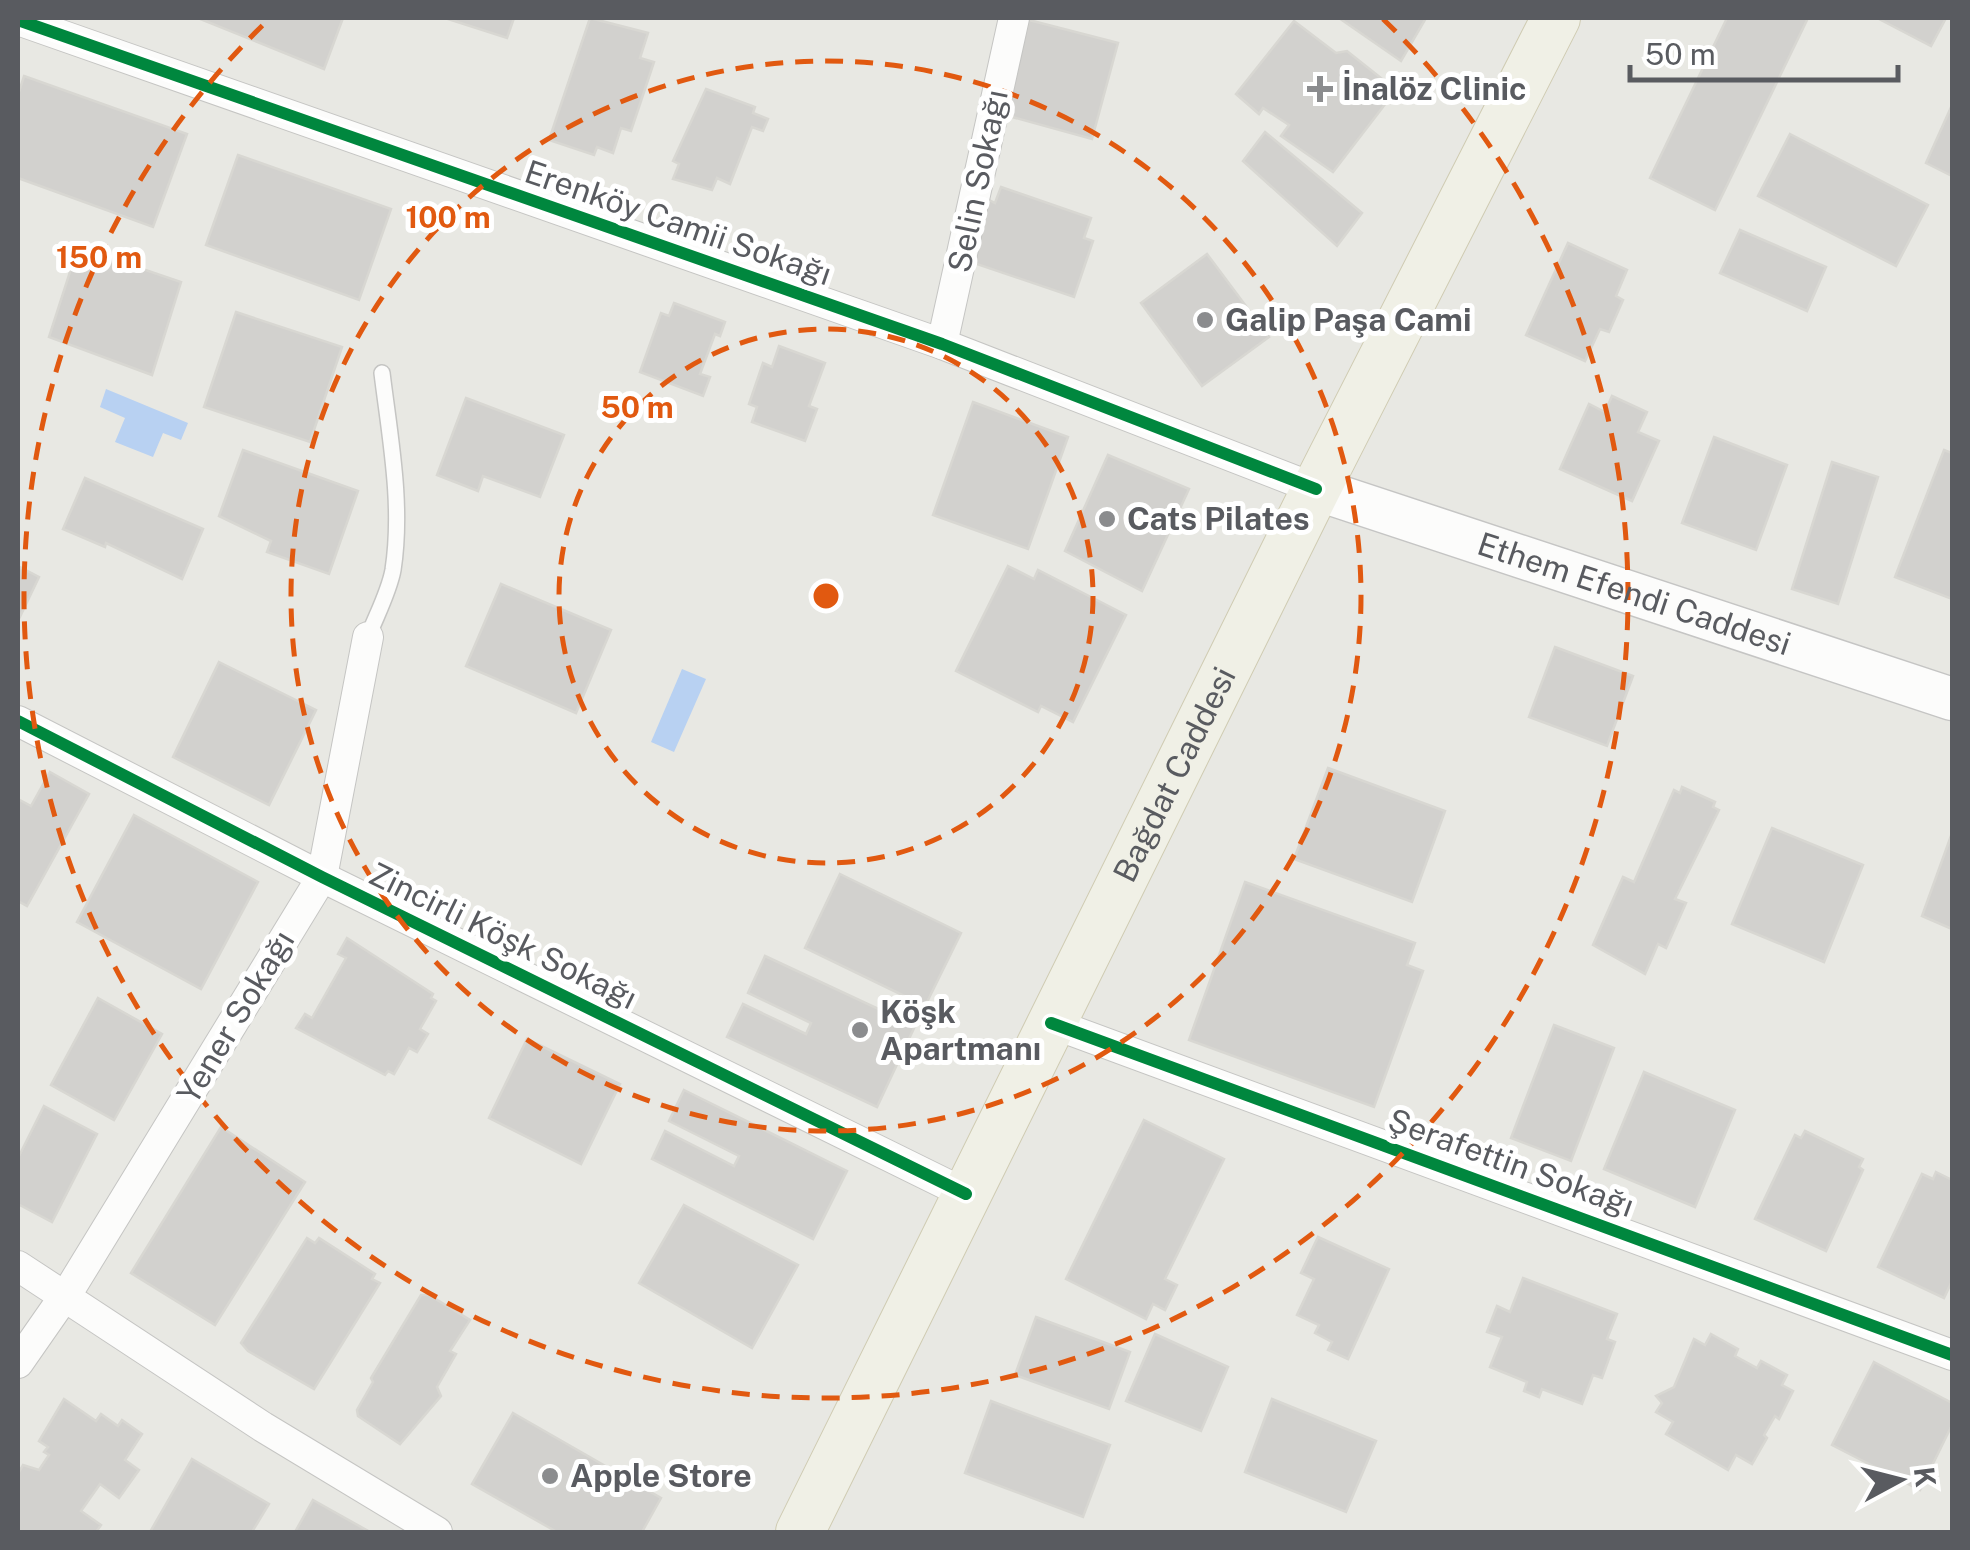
<svg xmlns="http://www.w3.org/2000/svg" width="1970" height="1550" font-family="'Public Sans',sans-serif">
  <style>
    .water { fill: #b8d1f2 }
    .building { fill: #d2d1ce; stroke: #d8d7d2; stroke-width: 2.5 }
    .lines { fill: none; stroke-linecap: round; stroke-linejoin: round }
    .lane-casing { stroke: #c5c5c3; stroke-width: 18 }
    .street-casing { stroke: #c5c5c3; stroke-width: 32 }
    .secondary-casing { stroke: #c5c5c4; stroke-width: 45 }
    .primary-casing { stroke: #cfcbb2; stroke-width: 50 }
    .lane { stroke: #fcfcfb; stroke-width: 15 }
    .street { stroke: #fcfcfb; stroke-width: 30 }
    .secondary { stroke: #fcfcfb; stroke-width: 42 }
    .primary { stroke: #f0f0e6; stroke-width: 48 }
    .cycleway-casing { stroke: #fff; stroke-width: 19 }
    .cycleway { stroke: #00873e; stroke-width: 12 }
    .ring { fill: none; stroke: #e15910; stroke-width: 5; stroke-dasharray: 18 12 }
    .poi-dot { fill: #8b8c8e; stroke: #fff; stroke-width: 4 }
    .labels { text-anchor: middle; stroke-width: 10; stroke-linejoin: round; paint-order: stroke }
    .poi-label { font-size: 32px; font-weight: bold; fill: #595b60; stroke: #fff; text-anchor: start }
    .street-label { font-size: 32px; fill: #595b60; stroke: #fff }
    .centre { fill: #e15910; stroke: #fff; stroke-width: 5 }
    .ring-label { font-size: 30px; text-anchor: middle; font-weight: bold; fill: #e15910; stroke: #fff; stroke-width: 10; stroke-linejoin: round; paint-order: stroke }
  </style>
  <rect width="100%" height="100%" fill="#e8e8e3"/>
  <!-- water -->
  <g class="water">
    <polygon points="106,389 188,423 181,440 163,433 153,457 115,442 125,418 100,407"/>
    <polygon points="682,669 706,679 674,752 651,742"/>
  </g>
  <!-- building -->
  <g class="building">
    <polygon points="198,18 343,18 324,69"/>
    <polygon points="445,18 514,18 507,38"/>
    <polygon points="590,18 648,33 640,58 654,62 631,131 621,128 613,153 597,147 594,155 549,140"/>
    <polygon points="1339,18 1426,18 1401,61"/>
    <polygon points="1727,18 1808,18 1715,210 1650,178"/>
    <polygon points="1877,18 1946,18 1931,46"/>
    <polygon points="1029,20 1118,43 1092,139 1005,115"/>
    <polygon points="1294,21 1336,53 1347,51 1396,90 1333,172 1281,136 1289,125 1263,108 1259,114 1236,94"/>
    <polygon points="24,76 187,134 153,227 18,178 18,95"/>
    <polygon points="706,89 755,107 753,113 768,119 763,131 752,127 730,184 717,178 712,190 673,179 679,164 673,161"/>
    <polygon points="1952,105 1952,176 1926,163"/>
    <polygon points="1265,132 1362,213 1337,246 1243,161"/>
    <polygon points="1790,134 1928,205 1896,266 1758,196"/>
    <polygon points="238,155 391,209 359,300 206,245"/>
    <polygon points="1001,187 1091,218 1084,238 1093,241 1074,297 968,261 989,200 995,203"/>
    <polygon points="1740,230 1826,267 1807,311 1720,273"/>
    <polygon points="1568,243 1627,270 1616,296 1623,300 1609,332 1600,329 1585,361 1526,335"/>
    <polygon points="78,247 181,282 152,375 49,337"/>
    <polygon points="1207,254 1269,337 1202,386 1141,303"/>
    <polygon points="674,303 725,322 720,336 715,334 700,374 710,377 703,396 640,372 661,313 669,316"/>
    <polygon points="236,312 342,347 310,442 204,407"/>
    <polygon points="779,346 825,363 809,406 817,409 805,441 752,422 757,407 749,404 763,363 772,367"/>
    <polygon points="1612,396 1647,412 1638,432 1659,441 1632,501 1560,469 1589,404 1605,412"/>
    <polygon points="466,398 564,435 540,497 483,476 478,491 437,475"/>
    <polygon points="973,402 1068,437 1028,549 933,515"/>
    <polygon points="1714,437 1787,465 1756,550 1682,523"/>
    <polygon points="243,450 358,491 329,574 267,552 271,541 219,516"/>
    <polygon points="1944,450 1952,453 1952,599 1895,577"/>
    <polygon points="1108,455 1189,489 1142,591 1065,551"/>
    <polygon points="1832,462 1878,477 1838,604 1792,589"/>
    <polygon points="85,478 203,529 182,579 106,543 105,547 63,529"/>
    <polygon points="18,566 39,577 18,621"/>
    <polygon points="1008,566 1034,579 1038,570 1126,615 1073,722 1041,706 1038,712 956,671"/>
    <polygon points="501,584 611,630 576,713 466,666"/>
    <polygon points="1555,647 1633,676 1607,746 1529,717"/>
    <polygon points="219,662 316,710 269,805 173,757"/>
    <polygon points="1328,768 1445,811 1412,902 1294,859"/>
    <polygon points="50,772 89,794 27,906 18,901 18,799 31,806"/>
    <polygon points="1682,787 1715,802 1713,807 1719,810 1675,899 1686,903 1666,948 1658,944 1645,974 1593,945 1623,877 1634,882 1674,790 1680,793"/>
    <polygon points="134,815 258,882 201,989 77,922"/>
    <polygon points="1772,828 1863,865 1824,962 1732,924"/>
    <polygon points="1952,833 1952,929 1922,916"/>
    <polygon points="840,874 961,933 925,1006 805,948"/>
    <polygon points="1245,882 1415,943 1407,965 1423,971 1374,1107 1189,1040"/>
    <polygon points="347,938 433,994 431,998 436,1001 420,1029 428,1034 417,1052 409,1048 394,1074 388,1071 385,1075 296,1028 305,1014 312,1018 346,958 338,954"/>
    <polygon points="765,956 915,1026 877,1107 727,1037 743,1004 806,1034 811,1023 748,993"/>
    <polygon points="98,998 162,1034 114,1120 51,1085"/>
    <polygon points="1554,1025 1614,1048 1571,1161 1511,1138"/>
    <polygon points="527,1039 620,1084 581,1164 489,1118"/>
    <polygon points="1644,1072 1735,1110 1695,1207 1604,1169"/>
    <polygon points="684,1090 847,1171 813,1239 652,1159 665,1131 734,1166 739,1156 669,1121"/>
    <polygon points="44,1106 97,1134 52,1222 18,1204 18,1158"/>
    <polygon points="1144,1120 1224,1159 1165,1279 1177,1285 1165,1310 1153,1304 1146,1319 1066,1279"/>
    <polygon points="221,1127 305,1182 215,1325 131,1273"/>
    <polygon points="1805,1131 1863,1159 1859,1167 1863,1170 1826,1251 1755,1219 1795,1135 1801,1138"/>
    <polygon points="1936,1172 1952,1180 1952,1281 1944,1298 1878,1267 1922,1174 1933,1179"/>
    <polygon points="684,1205 798,1265 752,1348 639,1283"/>
    <polygon points="1318,1237 1389,1269 1348,1359 1328,1350 1332,1342 1315,1333 1319,1325 1297,1315 1314,1279 1301,1273"/>
    <polygon points="307,1238 315,1243 319,1238 375,1274 372,1279 380,1283 314,1389 248,1351 241,1343"/>
    <polygon points="1523,1278 1617,1314 1607,1339 1615,1342 1602,1378 1593,1375 1582,1404 1542,1389 1539,1397 1524,1391 1527,1382 1490,1367 1502,1337 1487,1332 1497,1306 1510,1312"/>
    <polygon points="421,1295 429,1295 470,1320 450,1351 456,1354 437,1387 441,1396 400,1444 358,1416 357,1410 373,1382 371,1378"/>
    <polygon points="1036,1317 1130,1352 1109,1409 1015,1375"/>
    <polygon points="1155,1334 1228,1367 1201,1431 1126,1401"/>
    <polygon points="1711,1334 1738,1349 1735,1356 1757,1368 1761,1361 1787,1375 1782,1385 1793,1391 1779,1419 1775,1416 1764,1435 1767,1438 1752,1464 1736,1455 1728,1470 1666,1434 1673,1422 1656,1412 1662,1403 1656,1396 1674,1387 1694,1339 1705,1345"/>
    <polygon points="1874,1362 1952,1403 1952,1425 1920,1490 1832,1445"/>
    <polygon points="64,1399 96,1421 101,1414 118,1426 122,1420 142,1434 125,1460 139,1470 119,1498 100,1484 81,1511 101,1525 96,1532 21,1532 18,1530 18,1474 23,1465 39,1470 49,1455 44,1452 48,1447 39,1441"/>
    <polygon points="1272,1399 1376,1441 1346,1512 1245,1472"/>
    <polygon points="991,1401 1110,1445 1083,1517 965,1473"/>
    <polygon points="513,1413 661,1498 642,1532 557,1532 472,1484"/>
    <polygon points="192,1459 269,1504 252,1532 150,1532"/>
    <polygon points="313,1500 370,1532 295,1532"/>
  </g>
  <g class="lines">
    <defs>
      <path id="lane" d="M368 637C376 616 389 592 393 570 403 505 390 438 382 373"/>
      <g id="street">
        <polyline points="18,20 942,344 1316,489"/>
        <polyline points="942,344 1014,18"/>
        <polyline points="18,721 322,877 966,1194"/>
        <polyline points="1051,1023 1952,1355"/>
        <polyline points="18,1266 263,1427 437,1532"/>
        <polyline points="18,1363 73,1284 322,877 368,637"/>
      </g>
      <g id="secondary">
        <path id="s1" d="M1316 489 1952 699"/>
      </g>
      <g id="primary">
        <path id="s2" d="M800 1532 1316 489 1556 18"/>
      </g>
    </defs>
    <!-- lane casing -->
    <use href="#lane" class="lane-casing"/>
    <!-- street casing -->
    <use href="#street" class="street-casing"/>
    <!-- secondary casing -->
    <use href="#secondary" class="secondary-casing"/>
    <!-- primary casing -->
    <use href="#primary" class="primary-casing"/>
    <!-- lane -->
    <use href="#lane" class="lane"/>
    <!-- street -->
    <use href="#street" class="street"/>
    <!-- secondary -->
    <use href="#secondary" class="secondary"/>
    <!-- primary -->
    <use href="#primary" class="primary"/>
    <defs>
      <g id="cycleway">
        <polyline points="18,20 942,344 1316,489"/>
        <polyline points="18,721 322,877 966,1194"/>
        <polyline points="1051,1023 1952,1355"/>
      </g>
    </defs>
    <!-- cycleway casing -->
    <use href="#cycleway" class="cycleway-casing"/>
    <!-- cycleway -->
    <use href="#cycleway" class="cycleway"/>
  </g>
  <!-- distance rings -->
  <g class="ring">
    <circle cx="826" cy="596" r="267"/>
    <circle cx="826" cy="596" r="535"/>
    <path d="M1383 19A802 802 0 1 1 269 19"/>
  </g>
  <!-- markers -->
  <g class="poi-dot">
    <path d="M1315 74h10v10h10v10h-10v10h-10v-10h-10v-10h10z"/>
    <circle cx="1205" cy="320" r="10"/>
    <circle cx="1107" cy="519" r="10"/>
    <circle cx="860" cy="1030" r="10"/>
    <circle cx="550" cy="1476" r="10"/>
  </g>
  <g class="labels">
    <!-- poi labels -->
    <g class="poi-label">
      <text x="1342" y="100">İnalöz Clinic</text>
      <text x="1225" y="331">Galip Paşa Cami</text>
      <text x="1127" y="530">Cats Pilates</text>
      <text x="880" y="1023">Köşk<tspan x="880" dy="37">Apartmanı</tspan></text>
      <text x="570" y="1487">Apple Store</text>
    </g>
    <!-- street labels -->
    <g class="street-label">
      <text transform="translate(978 181) rotate(-78)" y="11">Selin Sokağı</text>
      <text transform="translate(678 223) rotate(19)" y="11">Erenköy Camii Sokağı</text>
      <text dy="11" stroke="none"><textPath href="#s1" startOffset="335">Ethem Efendi Caddesi</textPath></text>
      <text dy="11" stroke="none"><textPath href="#s2" startOffset="845">Bağdat Caddesi</textPath></text>
      <text transform="translate(503 936) rotate(26)" y="11">Zincirli Köşk Sokağı</text>
      <text transform="translate(236 1017) rotate(-59)" y="11">Yener Sokağı</text>
      <text transform="translate(1511 1163) rotate(20)" y="11">Şerafettin Sokağı</text>
    </g>
  </g>
  <circle cx="826" cy="596" r="15" class="centre"/>
  <g class="ring-label">
    <text x="448" y="228">100 m</text>
    <text x="99" y="268">150 m</text>
    <text x="637" y="418">50 m</text>
  </g>
  <!-- border -->
  <rect width="1970" height="1550" fill="none" stroke="#595b60" stroke-width="40"/>
  <!-- north arrow -->
  <g transform="translate(1900 1480) rotate(83)" stroke="#ffffff" stroke-width="8" paint-order="stroke">
  <path d="M0-8L18 38L0 25L-18 38Z" fill="#595b60"/>
  <text y="-15" font-size="28" font-weight="bold" text-anchor="middle" fill="#595b60">K</text>
  </g>
  <!-- scale -->
  <path d="M1630 65v15h268v-15" fill="none" stroke="#595b60" stroke-width="5"/>
  <text x="1645" y="65" font-size="30" fill="#595b60" stroke="#ffffff" stroke-width="8" paint-order="stroke">50 m</text>
</svg>
